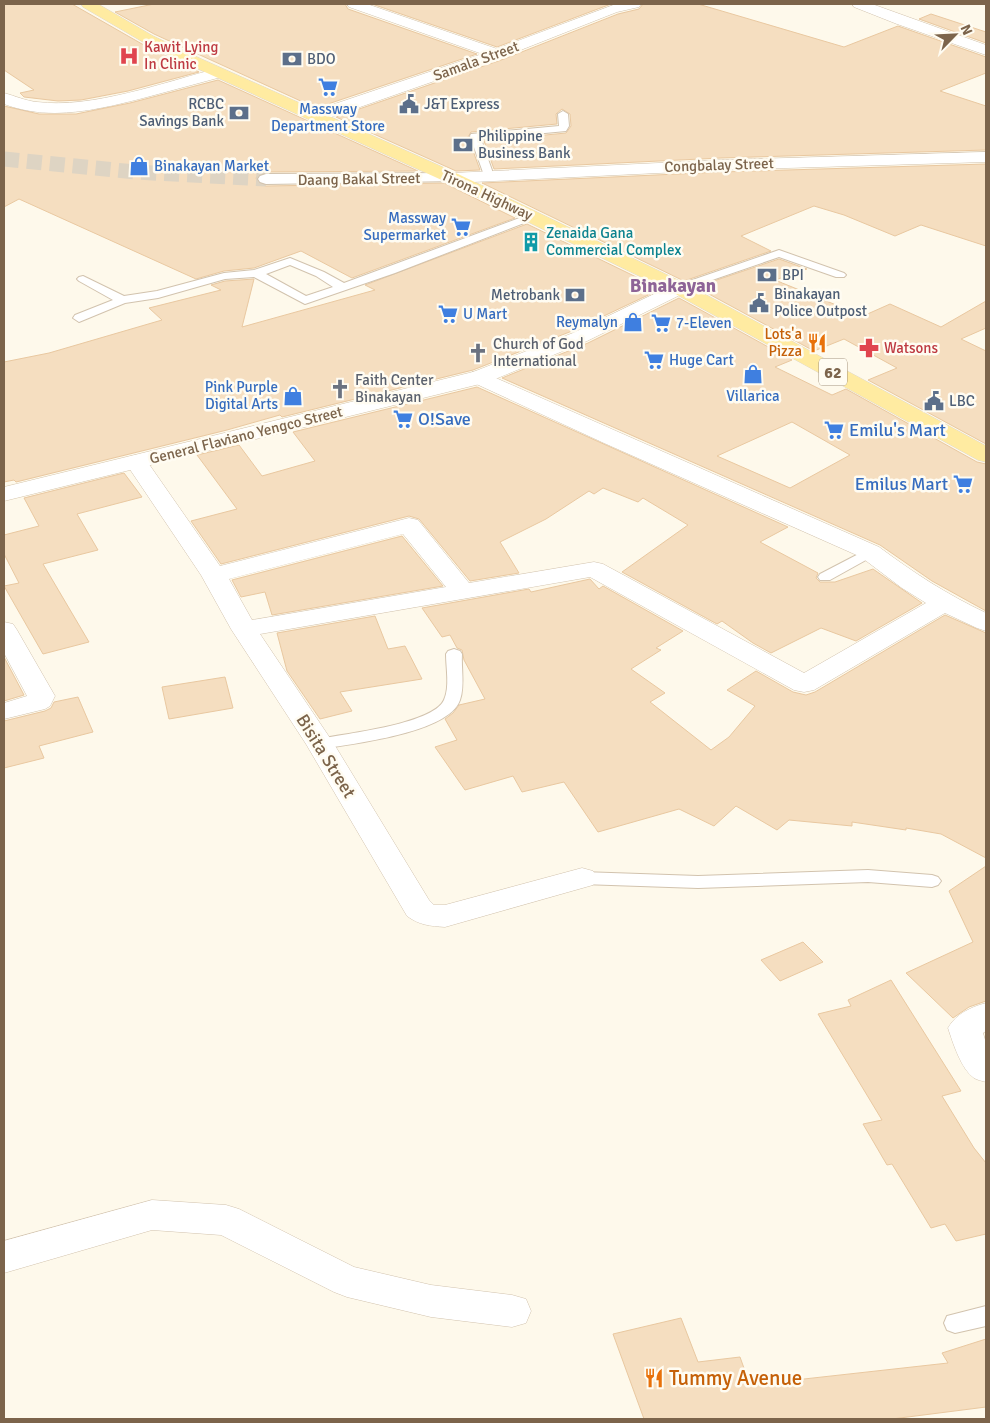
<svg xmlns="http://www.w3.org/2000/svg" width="990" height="1423" font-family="Signika,sans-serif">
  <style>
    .building { fill: #f5dec0; stroke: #e9c8a0; fill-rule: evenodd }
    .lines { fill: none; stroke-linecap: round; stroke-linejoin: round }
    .pedestrian-tunnel { stroke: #ded4c3; stroke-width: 15; stroke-dasharray: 15 8; stroke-linecap: butt }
    .service-casing { stroke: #d2c3ae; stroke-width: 2 }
    .pedestrian-casing { stroke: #d2c3ae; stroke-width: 2 }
    .minor-casing { stroke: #d2c3ae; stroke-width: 1 }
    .tertiary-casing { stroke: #d2c3ae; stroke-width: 1 }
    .secondary-casing { stroke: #d5c5ac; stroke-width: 1 }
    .primary-casing { stroke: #ddd7d0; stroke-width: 1 }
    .service { fill: #fff; fill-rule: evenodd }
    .pedestrian { fill: #fff; fill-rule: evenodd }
    .minor { fill: #fff; fill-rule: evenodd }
    .tertiary { fill: #fff; fill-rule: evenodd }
    .secondary { fill: #fff; fill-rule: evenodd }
    .primary { fill: #ffeba1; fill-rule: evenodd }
    .labels { text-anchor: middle; stroke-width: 5; stroke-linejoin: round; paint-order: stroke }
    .far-health-label { font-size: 15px; fill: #be3a42; stroke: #fffcf2; text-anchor: start }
    .far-service-label { font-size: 15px; fill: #4e5e75; stroke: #fffcf2; text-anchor: start }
    .far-street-label { font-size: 15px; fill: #7c644b; stroke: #fffcf2 }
    .far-shop-label { font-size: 15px; fill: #366cbe; stroke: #fffcf2; text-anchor: start }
    .far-culture-label { font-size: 15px; fill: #0d838f; stroke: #fffcf2; text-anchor: start }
    .far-food-label { font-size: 15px; fill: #c56008; stroke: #fffcf2; text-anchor: end }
    .far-worship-label { font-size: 15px; fill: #5b616d; stroke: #fffcf2; text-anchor: start }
    .shield { fill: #fffcf2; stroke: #a3927d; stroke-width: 1 }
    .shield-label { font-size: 16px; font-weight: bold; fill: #7c644b }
    .shop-label { font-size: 18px; fill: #366cbe; stroke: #fffcf2; text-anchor: start }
    .street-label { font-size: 18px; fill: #7c644b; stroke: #fffcf2 }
    .far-district-label { font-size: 19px; font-weight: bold; fill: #8e6497; stroke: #fffcf2 }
    .near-food-label { font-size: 21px; fill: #c56008; stroke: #fffcf2; text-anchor: start }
  </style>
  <rect width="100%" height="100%" fill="#fef9eb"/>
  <!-- building -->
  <g class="building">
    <polygon points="4,4 72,4 142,44 199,72 128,91 81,100 58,101 24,97 20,93 34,90 4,70"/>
    <polygon points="154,4 345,4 348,9 477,54 316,108 154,34 115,12"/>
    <polygon points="372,4 611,4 497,47"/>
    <polygon points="643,4 698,4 844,47 898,26 986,57 986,73 940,91 986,106 986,150 721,158 494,169 484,141 566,133 571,126 570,114 562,109 556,114 557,124 471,132 468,137 480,170 456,171 336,117 504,59 618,14 639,9"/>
    <polygon points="931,14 986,32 986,43 919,19"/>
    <polygon points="218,80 418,171 266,172 259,174 256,178 259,184 266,186 444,183 515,218 352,278 301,251 254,268 224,271 196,279 19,199 4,207 4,106 39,114 76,114 130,103"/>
    <polygon points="986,164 986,246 921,225 895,236 844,215 814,206 741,236 771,251 684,281 482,183 721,172"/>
    <polygon points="527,224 661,289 572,331 473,370 282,417 280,415 227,430 16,482 14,480 4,482 4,362 49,353 162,320 149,308 221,290 211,285 225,281 254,279 242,327 375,290 365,285"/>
    <polygon points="779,259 807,269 775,280 863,316 890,304 941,327 986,301 986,328 961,339 986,351 986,444 868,380 897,368 844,339 814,351 696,287"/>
    <path d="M679 298 792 360 775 367 832 395 846 389 977 462 986 464V611L932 581 880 545 502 378 588 343ZM792 422 850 455 790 488 717 456Z"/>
    <polygon points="477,387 788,527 760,542 818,573 816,578 820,582 835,582 873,569 922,603 856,641 821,628 771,653 753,643 722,621 717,624 622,572 688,525 643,498 638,502 603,488 594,494 589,491 546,519 500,542 519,573 470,581 419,519 409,516 221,564 191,521 237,509 197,455 239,445 262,476 315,461 293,432"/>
    <polygon points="124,473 142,497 77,514 98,550 43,564 89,642 43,654 4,586 19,583 4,554 4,535 39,526 24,498"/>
    <polygon points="402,536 443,586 272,615 265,592 241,597 232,580"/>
    <polygon points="590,579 599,589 603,586 683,631 656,648 661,650 631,669 665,693 650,702 711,750 729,737 755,706 727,690 756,671 793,692 806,695 815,692 945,615 986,633 986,858 941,834 906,828 906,830 852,822 852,826 789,820 777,830 736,806 714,826 679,809 598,832 564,782 522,792 513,776 465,790 435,747 457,740 445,719 453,713 459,705 485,699 464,660 462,650 457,648 450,635 442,637 422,608 529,589 531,592"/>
    <polygon points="375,616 388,649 405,646 422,679 340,692 352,711 320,719 287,671 277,633"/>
    <polygon points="4,657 24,695 4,701"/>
    <polygon points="225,677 233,708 169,719 162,687"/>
    <polygon points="78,697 93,732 39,746 44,758 4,768 4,721 45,711 51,708 54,702"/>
    <polygon points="986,866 986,1001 969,1007 953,1018 906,973 973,942 949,891"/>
    <polygon points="803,942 823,962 780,981 761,960"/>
    <polygon points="891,980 961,1091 942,1096 974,1148 986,1163 986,1234 956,1241 945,1224 931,1228 892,1164 887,1165 863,1124 882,1120 818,1014 851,1006 848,1000"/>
    <polygon points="681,1318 698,1362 740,1357 750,1385 948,1363 942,1353 986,1339 986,1407 892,1419 644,1419 613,1334"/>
  </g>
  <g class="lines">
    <!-- pedestrian-tunnel -->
    <polyline class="pedestrian-tunnel" points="4,159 135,172 266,179"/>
    <defs>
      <g id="service">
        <polygon points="563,111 568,114 569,126 566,131 481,139 494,176 493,178 485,178 470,136 471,134 559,126 558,114"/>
        <path d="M533 213 537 214 538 216 537 218 395 273 305 304 254 277 225 279 158 298 125 303 79 322 73 318 75 315 113 300 79 281 77 279 79 277 83 276 124 296 157 291 224 273 254 270 290 258 324 272 344 283ZM290 265 316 276 333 287 306 296 266 274Z"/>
        <polygon points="779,250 844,273 846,275 844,277 836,277 779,257 683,290 679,292 673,288 675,286"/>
        <polygon points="870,548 875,549 877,552 875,555 830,580 820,580 818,577 820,574"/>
        <path d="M454 649 460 651 462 654C461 668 465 686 460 700 449 733 352 744 320 749L314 748 312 744 314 740C340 734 433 725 444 700 450 687 446 668 446 654L448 651Z"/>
        <polygon points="868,870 932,875 938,877 941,881 938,885 932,887 868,882 698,888 582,884 576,882 573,878 576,874 582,872 698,876"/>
        <polygon points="986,1306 986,1326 955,1333 947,1330 944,1323 947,1316"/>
      </g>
      <polygon id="pedestrian" points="452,173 458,175 460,178 458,181 266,184 260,182 258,179 260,176 266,174"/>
      <g id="minor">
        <polygon points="347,4 367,4 503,51 505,54 503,57 491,57 349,7"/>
        <polygon points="852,4 872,4 986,45 986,55 897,24 854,7"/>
        <path d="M219 68 225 70 227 73 225 76C199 83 173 90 147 97 100 109 51 122 4 104V93C15 96 26 101 37 102 92 109 165 82 219 68Z"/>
        <path d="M480 371 879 547C914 573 946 594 986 613V631L977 628 945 613 814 690 804 692 794 690 590 577 260 634 334 744 429 900 434 905H445L582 868 593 871 597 878 593 885 445 927C430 926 419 925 407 916L306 744 231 629 201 575 125 462 128 457 136 455 144 457 220 566 409 518 418 520 469 583 594 562 603 564 804 673 926 603 902 588 861 557 604 443 472 382 469 377 472 372ZM403 534 446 587 252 620 229 579Z"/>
        <polygon points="4,622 13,624 17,630 55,696 50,706 45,709 4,719 4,703 27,696 4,653"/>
        <path d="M986 1003V1031L983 1033 986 1043V1082C983 1081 977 1080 974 1078 961 1069 953 1043 948 1028 956 1014 971 1007 986 1003Z"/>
        <polygon points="152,1200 226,1205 239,1209 354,1267 431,1285 512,1295 526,1299 531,1311 526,1323 512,1327 431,1317 347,1297 334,1292 221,1235 152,1230 4,1273 4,1241"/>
      </g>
      <g id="tertiary">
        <polygon points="616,4 641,4 639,7 617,12 503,57 323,120 311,120 309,116 311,112 491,51"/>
        <polygon points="986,152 986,162 721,170 452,183 446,182 443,178 446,174 452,173 721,160"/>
      </g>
      <polygon id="secondary" points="679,282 686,284 689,288 686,292 587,341 488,382 4,501 4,487 473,372 573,333"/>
      <polygon id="primary" points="81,4 98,4 153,36 197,57 458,174 686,284 986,446 986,462 978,460 672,292 446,182 185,63 143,42 83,7"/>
    </defs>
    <!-- service casing -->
    <use href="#service" class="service-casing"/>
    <!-- pedestrian casing -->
    <use href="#pedestrian" class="pedestrian-casing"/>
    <!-- minor casing -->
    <use href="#minor" class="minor-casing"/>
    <!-- tertiary casing -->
    <use href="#tertiary" class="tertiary-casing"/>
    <!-- secondary casing -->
    <use href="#secondary" class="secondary-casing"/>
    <!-- primary casing -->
    <use href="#primary" class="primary-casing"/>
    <!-- service -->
    <use href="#service" class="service"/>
    <!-- pedestrian -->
    <use href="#pedestrian" class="pedestrian"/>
    <!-- minor -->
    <use href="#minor" class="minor"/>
    <!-- tertiary -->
    <use href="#tertiary" class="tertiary"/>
    <!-- secondary -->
    <use href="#secondary" class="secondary"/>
    <!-- primary -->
    <use href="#primary" class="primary"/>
  </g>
  <!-- icons -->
  <defs>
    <symbol id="hospital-bare" viewBox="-9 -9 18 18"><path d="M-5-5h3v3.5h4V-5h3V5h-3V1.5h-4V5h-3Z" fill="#e0444e" stroke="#fffcf2" stroke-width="2.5" paint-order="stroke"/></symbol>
    <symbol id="bank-bare" viewBox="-9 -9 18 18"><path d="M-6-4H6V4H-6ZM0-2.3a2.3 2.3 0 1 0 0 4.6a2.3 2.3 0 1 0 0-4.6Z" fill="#5c6f8a" stroke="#fffcf2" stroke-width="2.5" paint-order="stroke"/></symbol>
    <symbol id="supermarket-bare" viewBox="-9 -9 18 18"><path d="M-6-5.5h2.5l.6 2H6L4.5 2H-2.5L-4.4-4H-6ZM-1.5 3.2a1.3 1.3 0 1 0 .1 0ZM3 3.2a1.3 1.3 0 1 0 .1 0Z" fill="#3f7fe0" stroke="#fffcf2" stroke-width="2.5" paint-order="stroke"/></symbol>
    <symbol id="civic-bare" viewBox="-9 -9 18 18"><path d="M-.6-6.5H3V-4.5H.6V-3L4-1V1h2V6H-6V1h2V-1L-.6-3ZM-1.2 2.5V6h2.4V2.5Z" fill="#5c6f8a" stroke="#fffcf2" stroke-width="2.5" paint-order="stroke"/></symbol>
    <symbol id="shop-bare" viewBox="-9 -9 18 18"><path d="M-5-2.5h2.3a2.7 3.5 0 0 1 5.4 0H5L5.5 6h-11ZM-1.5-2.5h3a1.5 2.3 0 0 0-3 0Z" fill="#3f7fe0" stroke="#fffcf2" stroke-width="2.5" paint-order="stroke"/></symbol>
    <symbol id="building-bare" viewBox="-9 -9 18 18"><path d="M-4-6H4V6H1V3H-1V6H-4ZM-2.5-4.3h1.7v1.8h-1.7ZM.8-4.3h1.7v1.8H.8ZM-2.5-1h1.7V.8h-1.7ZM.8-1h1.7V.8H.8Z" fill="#0f9aa8" stroke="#fffcf2" stroke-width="2.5" paint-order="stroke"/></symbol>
    <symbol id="restaurant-bare" viewBox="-9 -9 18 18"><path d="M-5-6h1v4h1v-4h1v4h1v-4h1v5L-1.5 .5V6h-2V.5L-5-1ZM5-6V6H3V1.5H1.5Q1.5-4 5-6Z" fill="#e8710a" stroke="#fffcf2" stroke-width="2.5" paint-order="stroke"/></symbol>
    <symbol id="pharmacy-bare" viewBox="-9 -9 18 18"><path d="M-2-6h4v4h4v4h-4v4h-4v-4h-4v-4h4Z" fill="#e0444e" stroke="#fffcf2" stroke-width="2.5" paint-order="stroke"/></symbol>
    <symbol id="church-bare" viewBox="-9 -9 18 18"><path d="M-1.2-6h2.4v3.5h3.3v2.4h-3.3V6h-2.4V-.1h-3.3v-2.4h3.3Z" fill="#6b7280" stroke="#fffcf2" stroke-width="2.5" paint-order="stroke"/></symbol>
  </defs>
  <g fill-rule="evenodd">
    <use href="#hospital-bare" x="115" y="42" width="28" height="28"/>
    <use href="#bank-bare" x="278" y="45" width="28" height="28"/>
    <use href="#supermarket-bare" x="314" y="73" width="28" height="28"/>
    <use href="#civic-bare" x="395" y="90" width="28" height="28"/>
    <use href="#bank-bare" x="225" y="99" width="28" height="28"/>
    <use href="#bank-bare" x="449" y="131" width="28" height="28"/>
    <use href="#shop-bare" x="125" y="152" width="28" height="28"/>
    <use href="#supermarket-bare" x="447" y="213" width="28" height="28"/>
    <use href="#building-bare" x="517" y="228" width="28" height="28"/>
    <use href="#bank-bare" x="753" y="261" width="28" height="28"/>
    <use href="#bank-bare" x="561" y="281" width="28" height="28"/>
    <use href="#civic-bare" x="745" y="289" width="28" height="28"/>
    <use href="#supermarket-bare" x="434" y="300" width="28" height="28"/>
    <use href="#shop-bare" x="619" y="308" width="28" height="28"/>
    <use href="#supermarket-bare" x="647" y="309" width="28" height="28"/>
    <use href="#restaurant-bare" x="803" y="329" width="28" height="28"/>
    <use href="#pharmacy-bare" x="855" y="334" width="28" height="28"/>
    <use href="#church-bare" x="464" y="339" width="28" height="28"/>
    <use href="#supermarket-bare" x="640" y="346" width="28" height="28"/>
    <use href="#shop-bare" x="739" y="360" width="28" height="28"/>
    <use href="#church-bare" x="326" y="375" width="28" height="28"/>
    <use href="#shop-bare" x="279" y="382" width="28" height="28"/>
    <use href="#civic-bare" x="920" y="387" width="28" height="28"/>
    <use href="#supermarket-bare" x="389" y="405" width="28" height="28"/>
    <use href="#supermarket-bare" x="820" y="416" width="28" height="28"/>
    <use href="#supermarket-bare" x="949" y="470" width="28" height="28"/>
    <use href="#restaurant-bare" x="640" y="1364" width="28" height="28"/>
  </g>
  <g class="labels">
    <!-- far-health labels -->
    <g class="far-health-label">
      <text x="144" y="52">Kawit Lying<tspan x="144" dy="17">In Clinic</tspan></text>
      <text x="884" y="353">Watsons</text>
    </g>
    <!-- far-service labels -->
    <g class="far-service-label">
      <text x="307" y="64">BDO</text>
      <text x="224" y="109" text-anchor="end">RCBC<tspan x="224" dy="17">Savings Bank</tspan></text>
      <text x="424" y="109">J&amp;T Express</text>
      <text x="478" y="141">Philippine<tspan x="478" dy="17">Business Bank</tspan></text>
      <text x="782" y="280">BPI</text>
      <text x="774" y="299">Binakayan<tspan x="774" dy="17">Police Outpost</tspan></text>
      <text x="560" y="300" text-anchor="end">Metrobank</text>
      <text x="949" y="406">LBC</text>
    </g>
    <!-- far-street labels -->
    <g class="far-street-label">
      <text transform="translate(476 61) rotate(-20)" y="5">Samala Street</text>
      <text transform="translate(719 165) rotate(-2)" y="5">Congbalay Street</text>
      <text transform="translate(359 179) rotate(-1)" y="5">Daang Bakal Street</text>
      <text transform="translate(487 195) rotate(25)" y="5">Tirona Highway</text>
      <text transform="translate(246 435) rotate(-14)" y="5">General Flaviano Yengco Street</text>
    </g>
    <!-- far-shop labels -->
    <g class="far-shop-label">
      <text x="328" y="114" text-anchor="middle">Massway<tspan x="328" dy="17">Department Store</tspan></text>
      <text x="154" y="171">Binakayan Market</text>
      <text x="446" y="223" text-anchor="end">Massway<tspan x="446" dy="17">Supermarket</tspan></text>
      <text x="463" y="319">U Mart</text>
      <text x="618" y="327" text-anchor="end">Reymalyn</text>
      <text x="676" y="328">7-Eleven</text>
      <text x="669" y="365">Huge Cart</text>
      <text x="278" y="392" text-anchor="end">Pink Purple<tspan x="278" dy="17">Digital Arts</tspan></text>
      <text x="753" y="401" text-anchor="middle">Villarica</text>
    </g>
    <!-- far-culture labels -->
    <g class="far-culture-label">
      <text x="546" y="238">Zenaida Gana<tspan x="546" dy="17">Commercial Complex</tspan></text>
    </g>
    <!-- far-food labels -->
    <g class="far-food-label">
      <text x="802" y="339">Lots'a<tspan x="802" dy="17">Pizza</tspan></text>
    </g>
    <!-- far-worship labels -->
    <g class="far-worship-label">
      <text x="493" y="349">Church of God<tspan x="493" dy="17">International</tspan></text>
      <text x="355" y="385">Faith Center<tspan x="355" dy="17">Binakayan</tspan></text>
    </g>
    <!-- shield labels -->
    <rect class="shield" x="819" y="358.5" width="28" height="27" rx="4"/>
    <g class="shield-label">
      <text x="833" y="378">62</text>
    </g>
    <!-- shop labels -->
    <g class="shop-label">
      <text x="418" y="425">O!Save</text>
      <text x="849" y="436">Emilu's Mart</text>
      <text x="948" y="490" text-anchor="end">Emilus Mart</text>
    </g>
    <!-- street labels -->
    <g class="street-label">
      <text transform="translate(326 756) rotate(58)" y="6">Bisita Street</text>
    </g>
    <!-- far-district labels -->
    <g class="far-district-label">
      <text x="673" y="292">Binakayan</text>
    </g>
    <!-- near-food labels -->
    <g class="near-food-label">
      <text x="669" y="1385">Tummy Avenue</text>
    </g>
  </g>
  <!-- border -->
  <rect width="990" height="1423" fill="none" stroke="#7c644b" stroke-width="10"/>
  <!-- north arrow -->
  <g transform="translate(955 35) rotate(66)" stroke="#fffcf2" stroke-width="4" paint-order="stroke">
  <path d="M0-4L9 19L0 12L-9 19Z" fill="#7c644b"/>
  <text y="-8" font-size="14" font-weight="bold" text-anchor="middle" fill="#7c644b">N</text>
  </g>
</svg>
